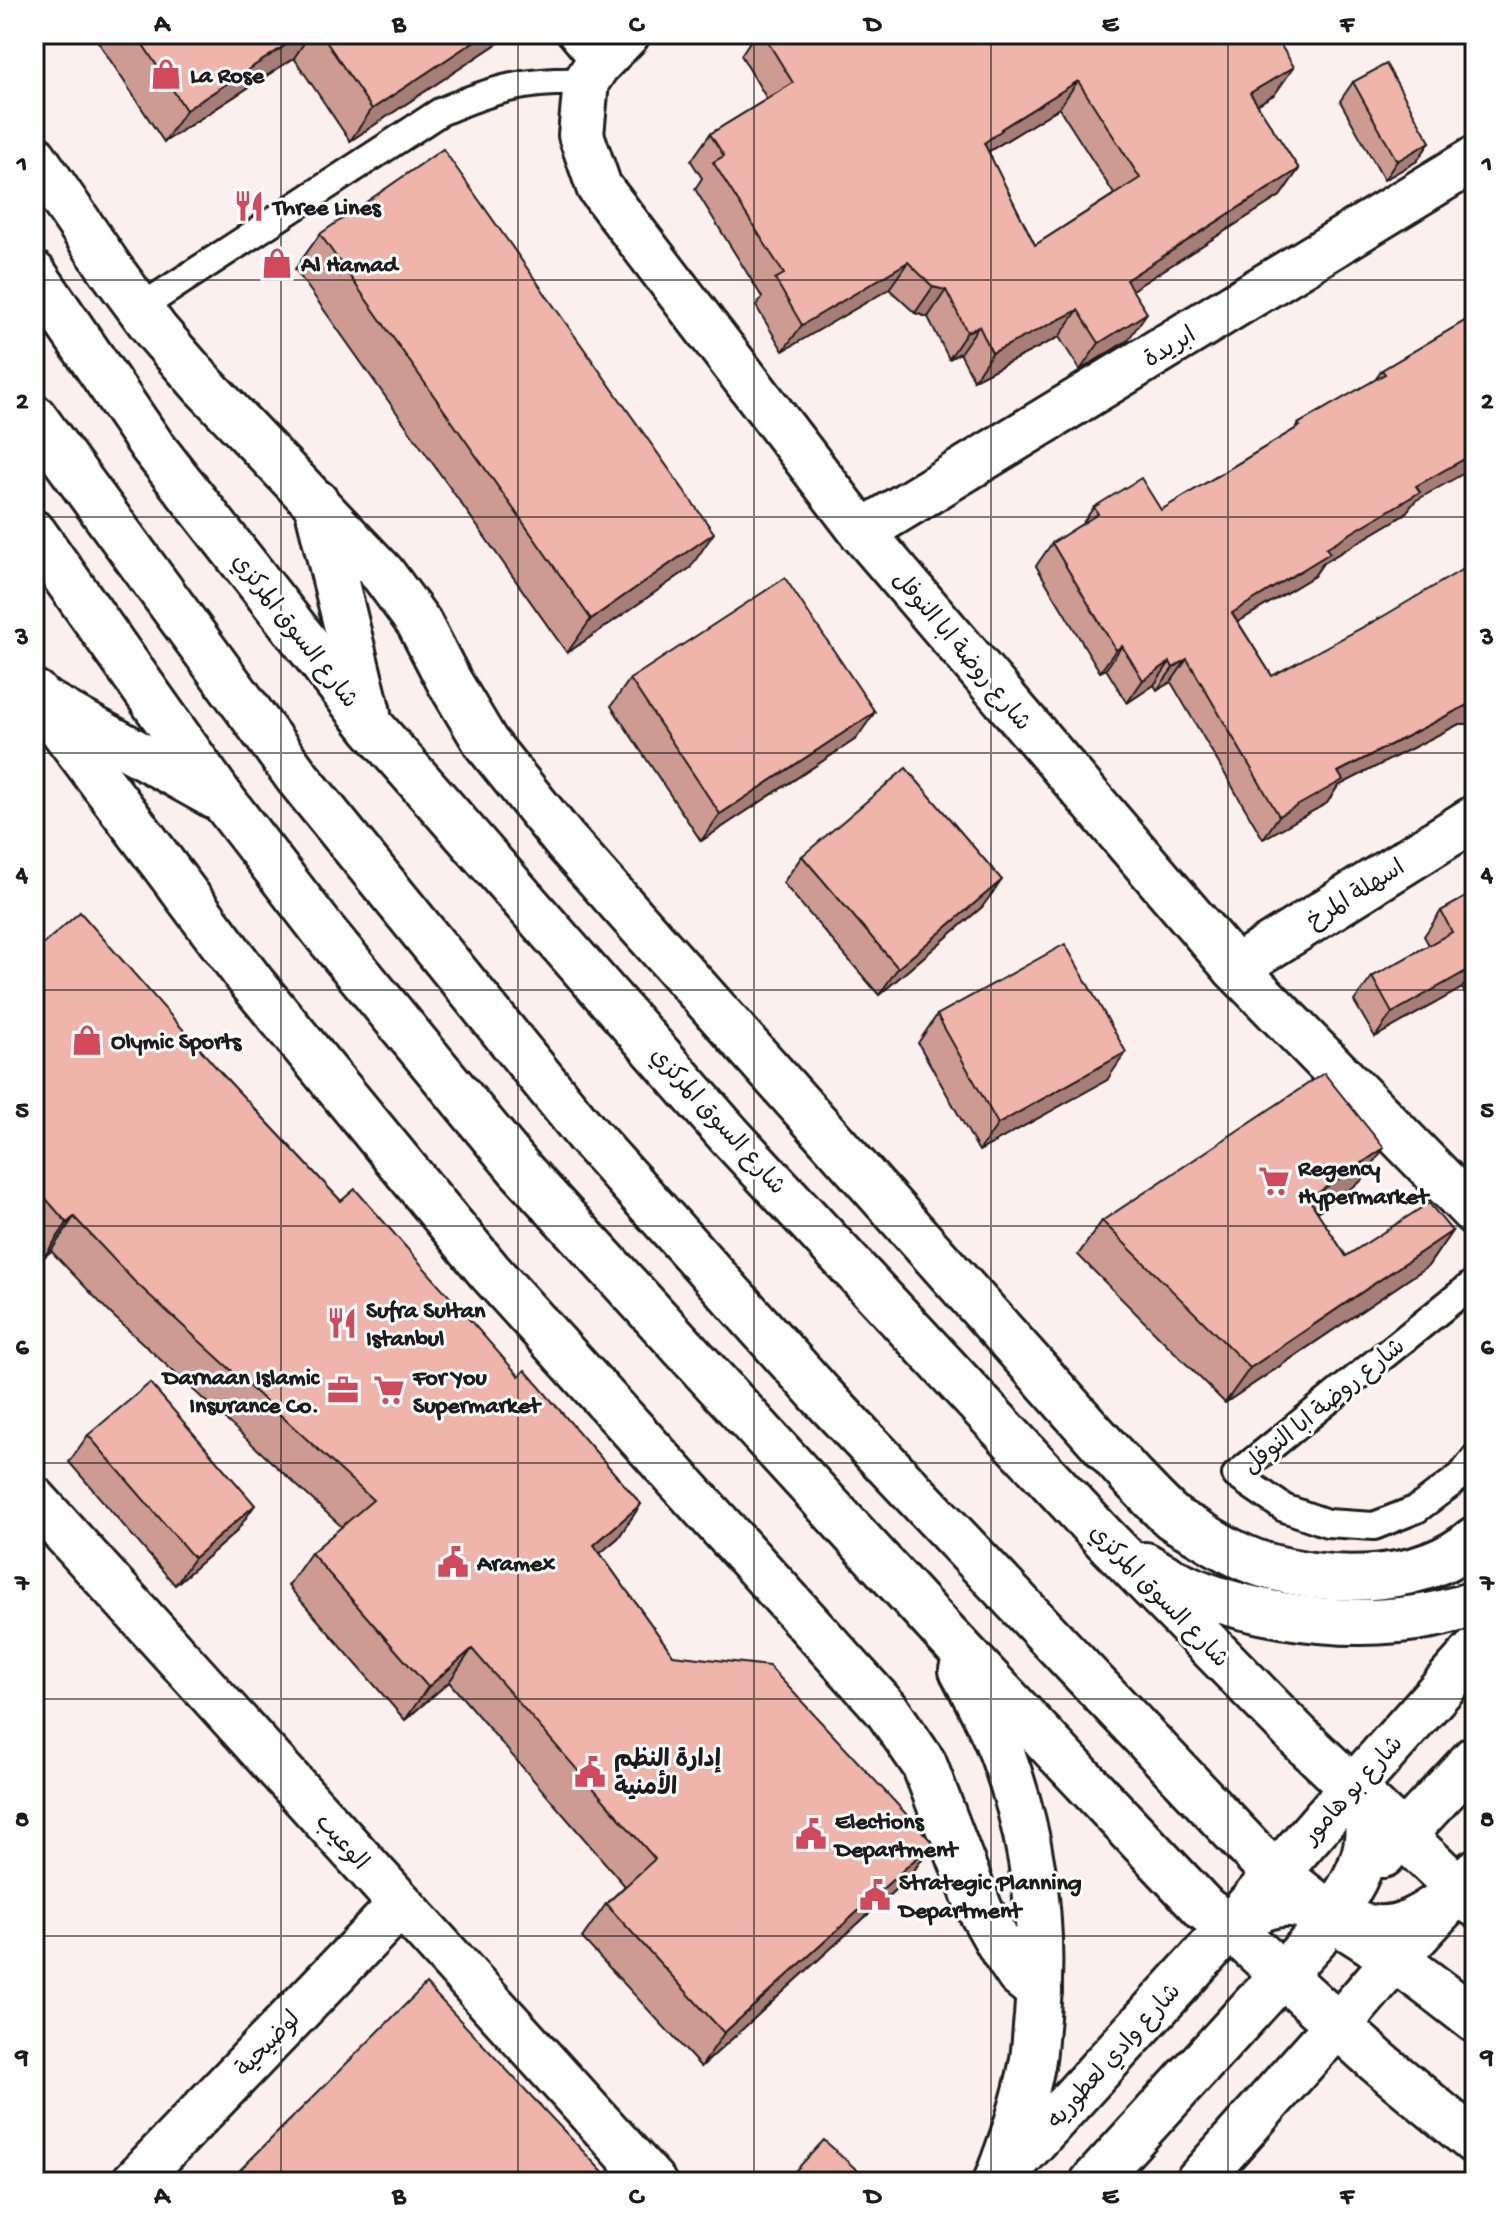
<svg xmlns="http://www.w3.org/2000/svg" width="1509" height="2216" font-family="'Gochi Hand','Playpen Sans Arabic',sans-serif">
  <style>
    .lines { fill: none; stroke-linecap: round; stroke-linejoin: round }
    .service-casing { stroke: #1c1c1c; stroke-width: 32 }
    .minor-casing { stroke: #1c1c1c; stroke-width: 50 }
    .tertiary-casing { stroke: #1c1c1c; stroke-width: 50 }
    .secondary-casing { stroke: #1c1c1c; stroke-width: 50 }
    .service { stroke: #fff; stroke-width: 26 }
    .minor { stroke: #fff; stroke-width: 44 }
    .tertiary { stroke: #fff; stroke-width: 44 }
    .secondary { stroke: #fff; stroke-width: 44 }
    .wall { fill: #ce9b92; stroke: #1c1c1c; stroke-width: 2; fill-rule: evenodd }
    .shaded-wall { fill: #a77e77; stroke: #1c1c1c; stroke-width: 2 }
    .building { fill: #efb4aa; stroke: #1c1c1c; stroke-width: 2; fill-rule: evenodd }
    .grid { fill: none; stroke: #1c1c1c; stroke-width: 2; stroke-opacity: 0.55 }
    .labels { text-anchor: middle; stroke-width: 6; stroke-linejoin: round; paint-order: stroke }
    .poi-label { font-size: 24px; font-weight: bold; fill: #1c1c1c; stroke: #fff; text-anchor: start }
    .street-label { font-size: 24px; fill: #1c1c1c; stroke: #fff }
    .neatline { fill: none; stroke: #1c1c1c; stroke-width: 3 }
    .grid-label { font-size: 26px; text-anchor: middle; font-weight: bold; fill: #1c1c1c }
  </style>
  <rect width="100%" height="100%" fill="#fcf0ee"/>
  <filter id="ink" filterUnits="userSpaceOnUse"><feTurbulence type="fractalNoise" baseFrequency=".0125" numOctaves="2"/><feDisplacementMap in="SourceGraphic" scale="16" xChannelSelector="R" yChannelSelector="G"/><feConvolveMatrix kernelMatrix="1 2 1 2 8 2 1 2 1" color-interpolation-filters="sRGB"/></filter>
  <g filter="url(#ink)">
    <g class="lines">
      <defs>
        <g id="service">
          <polyline points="571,34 597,65"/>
          <path d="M140 308 440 112C495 88 527 80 586 82"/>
          <polyline points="1475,1282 1236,1475 1284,1508 1327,1523 1374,1526 1417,1509 1461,1476 1475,1458"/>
        </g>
        <g id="minor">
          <polyline points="627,34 597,65 586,82 581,135 599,187 862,532 1235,968 1475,1213"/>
          <path d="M34 157 112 271 157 332 203 385 383 574 419 623 449 681 486 743 565 841 1130 1475C1144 1489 1158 1505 1173 1518 1181 1524 1191 1528 1199 1533 1222 1547 1246 1561 1271 1567 1336 1584 1422 1585 1475 1539"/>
          <polyline points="862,532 1475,159"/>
          <polyline points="35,693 253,984 489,1271 887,1710 924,1764 980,1910 1003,1951 1019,1975 1039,1991"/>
          <polyline points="1235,968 1475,818"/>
          <polyline points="34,1499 653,2182"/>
          <polyline points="134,2182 401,1904"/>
        </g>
        <g id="tertiary">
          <polyline points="997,2182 1230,1927 1352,1787 1369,1770 1475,1651"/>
          <polyline points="1197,2182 1318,2046 1338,2026 1396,1958 1475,1872"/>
        </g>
        <g id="secondary">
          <polyline points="34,274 152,446 372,727 730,1136 1105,1539 1304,1742 1475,1904"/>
          <path d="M34 417 298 778 586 1133 821 1395 1260 1859C1301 1889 1351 1946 1407 1923 1426 1915 1443 1902 1460 1889"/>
          <polyline points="316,502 368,713"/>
          <polyline points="34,533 225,803 326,934 519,1168 944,1632 1205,1909 1230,1927 1377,2061 1475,2142"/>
          <polyline points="40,699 216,797"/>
          <path d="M1145 1565C1222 1615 1344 1633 1433 1615 1447 1612 1461 1608 1475 1604"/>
          <path d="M962 1670C976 1697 991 1725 1002 1753 1034 1839 1045 1925 1037 2017 1035 2033 1035 2050 1032 2065 1024 2106 1011 2144 996 2182"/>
          <polyline points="1383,1855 1401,1834 1419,1818 1475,1758"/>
          <path d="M1230 1927C1248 1913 1268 1902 1292 1904 1314 1906 1335 1921 1354 1932 1397 1959 1436 1989 1475 2020"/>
          <path d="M1093 2182 1314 1940C1346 1896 1391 1842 1353 1789"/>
        </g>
      </defs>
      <!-- service casing -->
      <use href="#service" class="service-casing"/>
      <!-- minor casing -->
      <use href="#minor" class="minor-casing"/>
      <!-- tertiary casing -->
      <use href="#tertiary" class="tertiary-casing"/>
      <!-- secondary casing -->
      <use href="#secondary" class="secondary-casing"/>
      <!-- service -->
      <use href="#service" class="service"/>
      <!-- minor -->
      <use href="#minor" class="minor"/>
      <!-- tertiary -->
      <use href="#tertiary" class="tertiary"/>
      <!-- secondary -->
      <use href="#secondary" class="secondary"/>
    </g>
    <!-- wall -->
    <g class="wall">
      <polygon points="93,34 507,34 504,39 350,141 294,58 164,142"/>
      <path d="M755 34H1274L1275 94 1257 105 1299 169 1280 196 1132 290 1128 340 1080 370 1059 337 974 380 960 353 949 359 928 317 915 313 889 289 783 351 756 306 762 297 695 189 702 178 691 161 710 134 767 99 741 55ZM1059 108 1114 194 1035 245 988 152Z"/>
      <polygon points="1462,34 1475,34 1475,53"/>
      <polygon points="1353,82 1430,142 1417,161 1384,180 1340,101"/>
      <polygon points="320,234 690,568 567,653 295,269"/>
      <polygon points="1475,315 1415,501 1404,515 1323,563 1314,576 1238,622 1272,676 1472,724 1459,724 1338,786 1327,803 1263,839 1171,682 1157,690 1154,685 1127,703 1106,669 1100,672 1036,566 1052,543 1082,524 1094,507 1161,510 1295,429 1298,424 1375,380 1382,370"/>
      <polygon points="630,679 856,739 701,841 611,706"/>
      <polygon points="802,856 982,907 879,995 783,883"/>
      <polygon points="1475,892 1475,1011 1462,988 1375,1037 1354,1001 1372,977 1429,945 1424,936 1441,911"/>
      <polygon points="34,952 222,1074 341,1201 519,1376 641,1504 618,1538 600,1553 673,1655 933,1843 910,1876 701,2067 582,1938 606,1904 625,1886 449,1682 405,1720 288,1586 311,1553 342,1527 111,1314 51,1251 44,1257 34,1246"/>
      <polygon points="937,1015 1107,1080 979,1151 918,1043"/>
      <polygon points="1360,1182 1317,1212 1346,1256 1452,1231 1428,1266 1225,1403 1078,1255 1102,1221"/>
      <polygon points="88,1435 236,1532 175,1585 69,1462"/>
    </g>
    <!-- shaded-wall -->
    <g class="shaded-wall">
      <polygon points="303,34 310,34 294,58 164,142 186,110"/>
      <polygon points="485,34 507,34 504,39 350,141 372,109"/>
      <polygon points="1294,67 1275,94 1231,120 1250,93"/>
      <polygon points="1078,81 1059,108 986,153 984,143 1001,129"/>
      <polygon points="1430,142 1417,161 1384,180 1397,161"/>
      <polygon points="1299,169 1280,196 1107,306 1126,280"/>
      <polygon points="908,262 889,289 783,351 802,325"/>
      <polygon points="933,287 946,290 928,317 915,313"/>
      <polygon points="1078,310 1059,337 974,380 992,353"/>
      <polygon points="1147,313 1128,340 1080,370 1099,343"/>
      <polygon points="979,326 960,353 949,359 967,332"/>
      <polygon points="1475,453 1475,467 1415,501 1404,515 1323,563 1314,576 1216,635 1232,613 1416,486"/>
      <polygon points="714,533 690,568 567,653 591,619"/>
      <polygon points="1122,646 1106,669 1100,672 1116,650"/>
      <polygon points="1187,659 1171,682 1157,690 1173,668"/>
      <polygon points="1170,662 1154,685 1127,703 1143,680"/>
      <polygon points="1475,701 1475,722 1472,724 1459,724 1338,786 1327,803 1263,839 1279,816 1338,772"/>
      <polygon points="875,712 856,739 701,841 720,814"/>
      <polygon points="1002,880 982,907 879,995 898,968"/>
      <polygon points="1475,966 1475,969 1462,988 1375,1037 1392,1013"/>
      <polygon points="1126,1052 1107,1080 979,1151 998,1124"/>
      <polygon points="1384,1148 1360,1182 1285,1233 1309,1199"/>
      <polygon points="74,1217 51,1251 44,1257 67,1223"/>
      <polygon points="1452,1231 1428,1266 1225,1403 1250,1368"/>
      <polygon points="641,1504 618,1538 570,1579 594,1545"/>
      <polygon points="255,1505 236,1532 175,1585 194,1558"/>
      <polygon points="472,1649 449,1682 405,1720 428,1687"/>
      <polygon points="933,1843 910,1876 701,2067 724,2033"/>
    </g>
    <!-- building -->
    <g class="building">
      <polygon points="136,34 303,34 186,110"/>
      <polygon points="321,34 485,34 372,109"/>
      <path d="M763 34H1274L1294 67 1250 93 1299 169 1126 280 1147 313 1099 343 1078 310 992 353 979 326 967 332 946 290 933 287 908 262 802 325 775 279 784 274 713 162 724 156 710 134 793 83ZM1078 81 1140 178 1035 245 984 143 1002 130 1001 129Z"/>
      <polygon points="1386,64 1430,142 1397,161 1353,82"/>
      <polygon points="443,149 714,533 591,619 320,234"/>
      <polygon points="1475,315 1475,453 1416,486 1420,492 1326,548 1330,553 1232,613 1272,676 1382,617 1475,562 1475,701 1338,772 1343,780 1279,816 1187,659 1173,668 1170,662 1143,680 1122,646 1116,650 1052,543 1098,514 1094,507 1141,478 1161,510 1300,426 1298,424 1385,374 1382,370"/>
      <polygon points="785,578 875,712 720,814 630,679"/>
      <polygon points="906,768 1002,880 898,968 802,856"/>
      <polygon points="1475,892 1475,966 1392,1013 1372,977 1452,932 1441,911"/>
      <polygon points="80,912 222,1074 341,1201 355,1189 519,1376 525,1370 641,1504 594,1545 673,1655 769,1666 933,1843 724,2033 606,1904 655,1859 472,1649 428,1687 311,1553 373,1500 134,1281 74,1217 67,1223 34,1185 34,952"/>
      <polygon points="1065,944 1126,1052 998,1124 937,1015"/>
      <polygon points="1324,1073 1384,1148 1309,1199 1346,1256 1429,1203 1452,1231 1250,1368 1102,1221"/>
      <polygon points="150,1383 255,1505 194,1558 88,1435"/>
      <polygon points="426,1984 612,2182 228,2182"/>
      <polygon points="824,2140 870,2182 785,2182"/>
    </g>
  </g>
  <!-- grid -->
  <path class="grid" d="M281 34V2182M518 34V2182M754 34V2182M991 34V2182M1228 34V2182M34 280H1475M34 517H1475M34 753H1475M34 990H1475M34 1226H1475M34 1463H1475M34 1699H1475M34 1936H1475"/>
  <!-- icons -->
  <defs>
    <symbol id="shop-bare" viewBox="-9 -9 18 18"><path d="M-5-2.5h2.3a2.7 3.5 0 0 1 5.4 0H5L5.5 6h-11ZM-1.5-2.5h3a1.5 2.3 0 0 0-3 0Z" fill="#d1495b" stroke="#fff" stroke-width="2.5" paint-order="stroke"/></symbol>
    <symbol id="restaurant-bare" viewBox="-9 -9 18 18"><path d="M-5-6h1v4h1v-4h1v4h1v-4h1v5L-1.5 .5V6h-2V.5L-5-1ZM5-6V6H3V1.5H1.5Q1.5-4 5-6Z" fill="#d1495b" stroke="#fff" stroke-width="2.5" paint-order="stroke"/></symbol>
    <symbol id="supermarket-bare" viewBox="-9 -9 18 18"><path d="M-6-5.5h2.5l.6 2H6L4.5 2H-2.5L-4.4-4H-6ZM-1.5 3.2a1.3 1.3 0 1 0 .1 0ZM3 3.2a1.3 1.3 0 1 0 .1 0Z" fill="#d1495b" stroke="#fff" stroke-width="2.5" paint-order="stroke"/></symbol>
    <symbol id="office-bare" viewBox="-9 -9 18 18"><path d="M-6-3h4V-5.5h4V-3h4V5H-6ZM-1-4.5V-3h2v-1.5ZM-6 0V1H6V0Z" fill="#d1495b" stroke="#fff" stroke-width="2.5" paint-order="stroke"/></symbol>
    <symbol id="civic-bare" viewBox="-9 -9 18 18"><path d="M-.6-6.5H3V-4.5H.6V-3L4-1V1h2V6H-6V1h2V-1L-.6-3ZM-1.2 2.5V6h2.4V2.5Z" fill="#d1495b" stroke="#fff" stroke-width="2.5" paint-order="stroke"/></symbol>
  </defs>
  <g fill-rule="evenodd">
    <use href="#shop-bare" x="144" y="52" width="44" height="44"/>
    <use href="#restaurant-bare" x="227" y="184" width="44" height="44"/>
    <use href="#shop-bare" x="255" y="241" width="44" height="44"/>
    <use href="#shop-bare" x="65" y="1018" width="44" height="44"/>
    <use href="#supermarket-bare" x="1252" y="1159" width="44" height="44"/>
    <use href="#restaurant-bare" x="320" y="1301" width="44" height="44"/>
    <use href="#office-bare" x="321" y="1368" width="44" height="44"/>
    <use href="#supermarket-bare" x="367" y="1368" width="44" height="44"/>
    <use href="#civic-bare" x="431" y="1540" width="44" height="44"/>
    <use href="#civic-bare" x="568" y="1750" width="44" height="44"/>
    <use href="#civic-bare" x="789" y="1812" width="44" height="44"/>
    <use href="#civic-bare" x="853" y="1873" width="44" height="44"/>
  </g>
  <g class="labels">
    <!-- poi labels -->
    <g class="poi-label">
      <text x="190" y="82">La Rose</text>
      <text x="273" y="214">Three Lines</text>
      <text x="301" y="271">Al Hamad</text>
      <text x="111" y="1048">Olymic Sports</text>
      <text x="1298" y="1175">Regency<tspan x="1298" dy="28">Hypermarket</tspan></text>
      <text x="366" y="1317">Sufra Sultan<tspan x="366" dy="28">Istanbul</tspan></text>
      <text x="319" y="1384" text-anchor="end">Darnaan Islamic<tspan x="319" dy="28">Insurance Co.</tspan></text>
      <text x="413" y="1384">For You<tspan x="413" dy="28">Supermarket</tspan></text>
      <text x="477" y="1570">Aramex</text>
      <text x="614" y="1766">إدارة النظم<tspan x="614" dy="28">الأمنية</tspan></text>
      <text x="835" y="1828">Elections<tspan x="835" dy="28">Department</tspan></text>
      <text x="899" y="1889">Strategic Planning<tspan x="899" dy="28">Department</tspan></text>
    </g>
    <!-- street labels -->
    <g class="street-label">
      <text transform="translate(1169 346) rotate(-31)" y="8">ابريدة</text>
      <text transform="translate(296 630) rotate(52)" y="8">شارع السوق المركزي</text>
      <text transform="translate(963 650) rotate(50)" y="8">شارع روضة ابا النوفل</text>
      <text transform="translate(1355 893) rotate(-32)" y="8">اسهلة المرخ</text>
      <text transform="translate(719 1120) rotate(48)" y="8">شارع السوق المركزي</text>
      <text transform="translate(1323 1405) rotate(-39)" y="8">شارع روضة ابا النوفل</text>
      <text transform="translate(1160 1595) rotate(46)" y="8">شارع السوق المركزي</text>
      <text transform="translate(1352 1789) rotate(-48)" y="8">شارع بو هامور</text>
      <text transform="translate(343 1841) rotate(48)" y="8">الوعيب</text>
      <text transform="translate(267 2043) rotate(-46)" y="8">لوضيحية</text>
      <text transform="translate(1113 2055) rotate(-48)" y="8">شارع وادي لعطوريه</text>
    </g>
  </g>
  <!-- margin -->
  <rect width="1509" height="2216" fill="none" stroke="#fff" stroke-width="88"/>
  <rect x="44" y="44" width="1421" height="2128" class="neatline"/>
  <g class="grid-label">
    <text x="162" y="31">A</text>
    <text x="399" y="31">B</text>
    <text x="636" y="31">C</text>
    <text x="873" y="31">D</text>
    <text x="1110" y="31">E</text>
    <text x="1347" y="31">F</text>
    <text x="22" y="171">1</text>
    <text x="1487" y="171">1</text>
    <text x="22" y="408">2</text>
    <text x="1487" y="408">2</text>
    <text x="22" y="644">3</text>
    <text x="1487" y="644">3</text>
    <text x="22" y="881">4</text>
    <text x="1487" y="881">4</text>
    <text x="22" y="1117">5</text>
    <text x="1487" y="1117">5</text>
    <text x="22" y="1354">6</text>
    <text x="1487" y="1354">6</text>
    <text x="22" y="1590">7</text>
    <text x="1487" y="1590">7</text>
    <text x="22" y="1826">8</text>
    <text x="1487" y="1826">8</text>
    <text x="22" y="2063">9</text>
    <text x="1487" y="2063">9</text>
    <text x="162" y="2203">A</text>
    <text x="399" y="2203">B</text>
    <text x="636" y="2203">C</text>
    <text x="873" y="2203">D</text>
    <text x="1110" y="2203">E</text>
    <text x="1347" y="2203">F</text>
  </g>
</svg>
